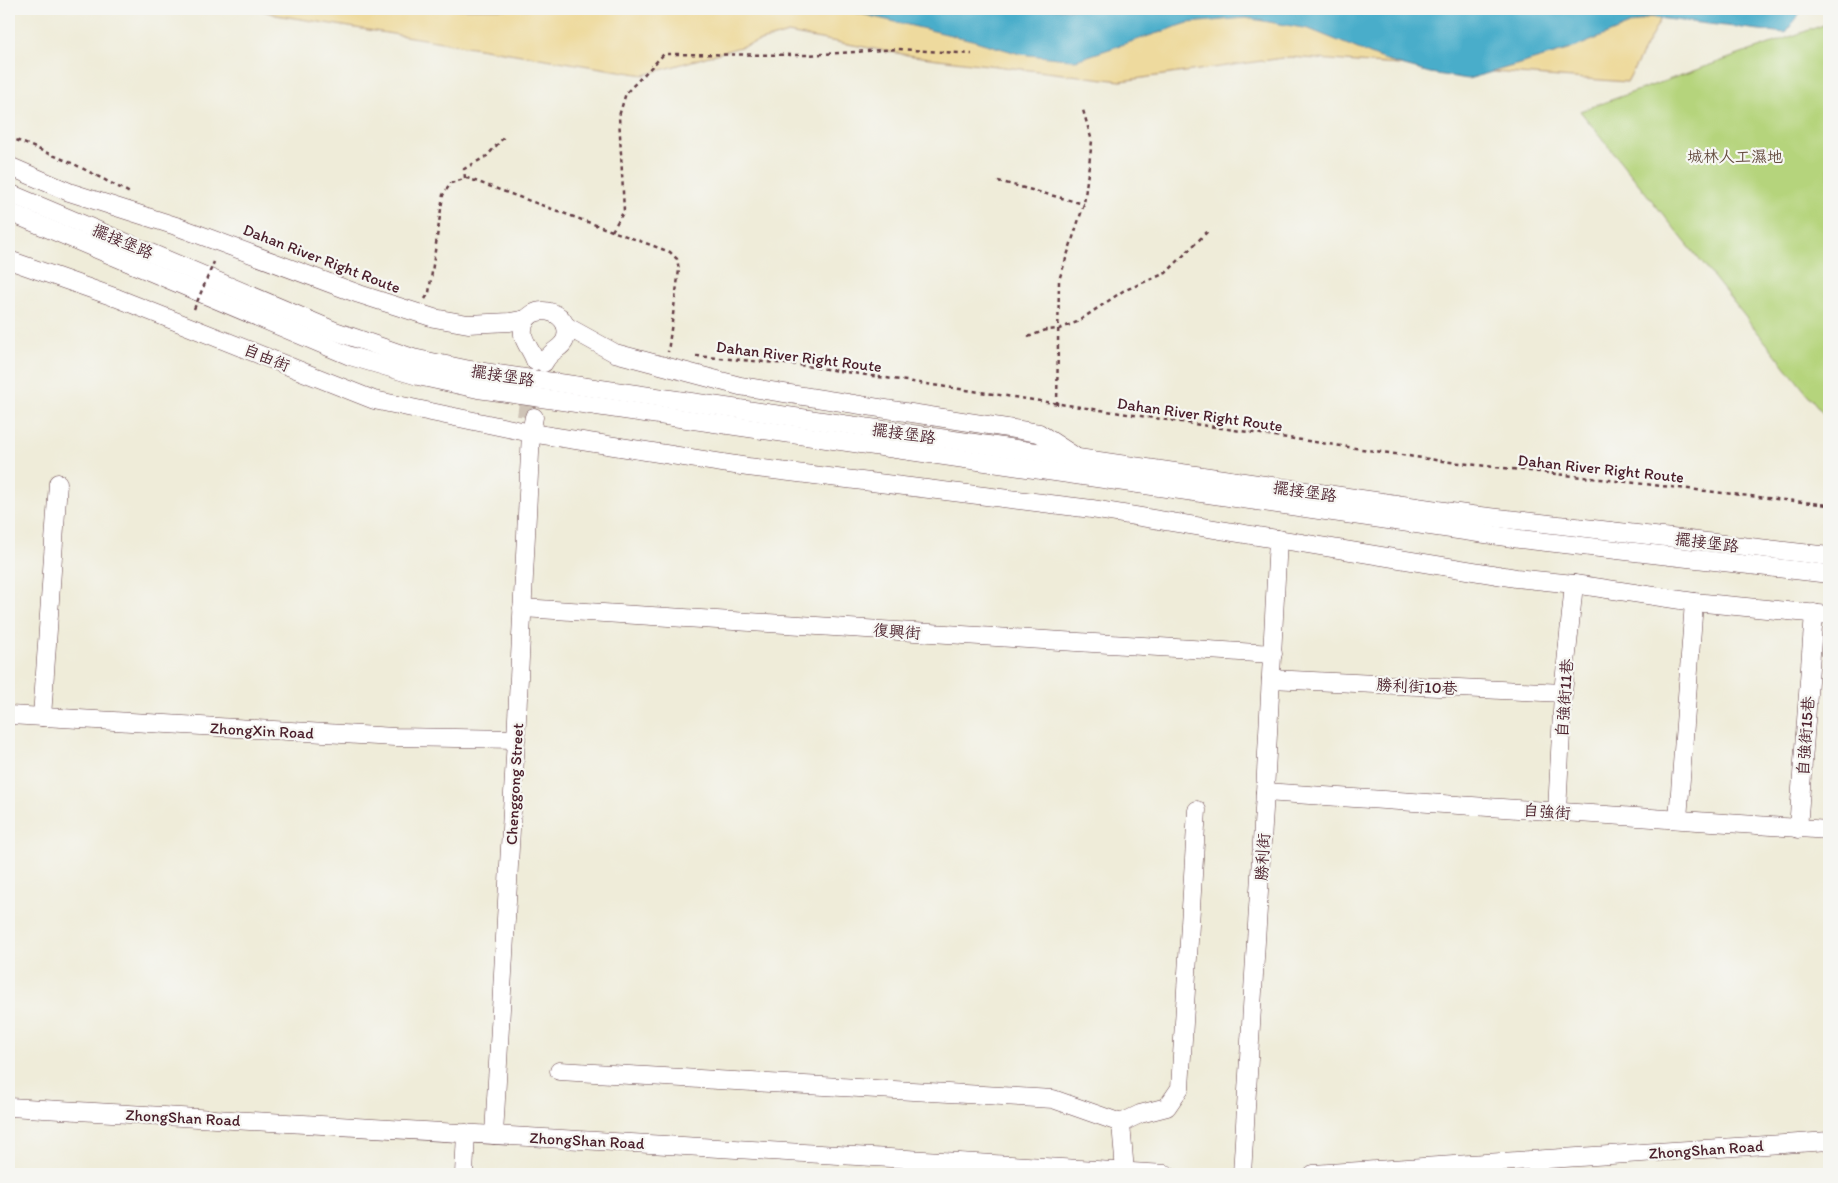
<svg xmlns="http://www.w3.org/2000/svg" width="1838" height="1183" font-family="Itim,'LXGW WenKai TC',sans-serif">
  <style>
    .green { fill: #b5d47b; stroke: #807a53 }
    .sand { fill: #eeda9e; stroke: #9c7c64 }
    .water { fill: #4aadca; stroke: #4a667a }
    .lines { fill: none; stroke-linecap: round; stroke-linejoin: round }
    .minor-tunnel { stroke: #cec3b6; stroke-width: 18; stroke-dasharray: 18 9; stroke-linecap: butt }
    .minor-casing { stroke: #633e45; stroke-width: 19 }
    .path { stroke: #633e45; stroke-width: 2.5; stroke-dasharray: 4 4; stroke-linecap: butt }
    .minor { stroke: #fff; stroke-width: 18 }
    .path-bridge { stroke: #633e45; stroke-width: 2.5; stroke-dasharray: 4 4; stroke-linecap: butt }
    .labels { text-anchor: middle; stroke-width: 4.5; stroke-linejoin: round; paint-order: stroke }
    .park-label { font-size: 16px; fill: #654c3f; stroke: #f6f6f2 }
    .street-label { font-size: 16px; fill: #4a1f2b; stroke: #f6f6f2 }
  </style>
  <rect width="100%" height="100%" fill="#f6f6f2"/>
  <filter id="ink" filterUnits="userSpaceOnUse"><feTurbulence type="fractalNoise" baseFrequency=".02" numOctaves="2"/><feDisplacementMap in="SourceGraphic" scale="10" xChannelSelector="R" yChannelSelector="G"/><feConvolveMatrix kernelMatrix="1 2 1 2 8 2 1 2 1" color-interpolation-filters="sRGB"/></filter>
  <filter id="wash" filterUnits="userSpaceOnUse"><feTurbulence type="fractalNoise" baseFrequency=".0096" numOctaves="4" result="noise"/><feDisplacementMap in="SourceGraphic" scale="20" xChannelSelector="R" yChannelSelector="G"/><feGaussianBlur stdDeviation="1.12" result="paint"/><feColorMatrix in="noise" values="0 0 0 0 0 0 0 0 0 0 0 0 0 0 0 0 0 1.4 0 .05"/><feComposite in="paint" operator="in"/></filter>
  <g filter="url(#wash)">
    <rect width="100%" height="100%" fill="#efecd9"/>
    <!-- green -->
    <polygon class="green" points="1829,23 1829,421 1580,111"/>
    <!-- sand -->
    <polygon class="sand" points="258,9 1666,9 1627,82 1290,57 1121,81 913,56 788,33 644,75 276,15"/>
    <!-- water -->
    <polygon class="water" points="840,9 1804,9 1785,33 1649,17 1571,49 1468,79 1430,73 1390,62 1309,29 1246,18 1188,23 1076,60 1020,54 972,40"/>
  </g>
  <g filter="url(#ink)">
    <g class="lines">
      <!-- minor-tunnel -->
      <polyline class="minor-tunnel" points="526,417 531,381"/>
      <defs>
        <g id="minor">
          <polyline points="9,166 69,192 176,226 359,294 434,318 468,324 510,322 526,319"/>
          <polyline points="9,193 335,331 413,358 470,370 1472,515 1829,556"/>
          <polyline points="9,212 350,356 418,376 478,389 1520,539 1829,574"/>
          <polyline points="9,260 117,298 374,400 531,433 748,467 1092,509 1516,578 1574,584 1694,602 1829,615"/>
          <polyline points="566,326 615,353 740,386 1039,433 1073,455"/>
          <path d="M535 361C532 350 521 340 523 329 527 300 572 309 566 337 563 350 550 349 544 363"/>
          <polyline points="522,608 1273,654"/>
          <polyline points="1271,679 1563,693"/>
          <polyline points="9,715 395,737 516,739"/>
          <polyline points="42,717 58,483"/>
          <polyline points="1265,792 1829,830"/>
          <polyline points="1557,812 1563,693 1574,584"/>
          <polyline points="1678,819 1694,602"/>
          <polyline points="1798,829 1814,613"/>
          <polyline points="559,1071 1053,1099 1121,1123 1125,1172"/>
          <polyline points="9,1107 1166,1174"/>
          <polyline points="1121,1123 1140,1114 1167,1107 1180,1088 1197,810"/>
          <polyline points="494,1135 516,739 531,433 534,417"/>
          <polyline points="464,1174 466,1133"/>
          <polyline points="1242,1174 1265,792 1278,539"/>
          <polyline points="1313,1174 1829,1141"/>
        </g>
      </defs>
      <!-- minor casing -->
      <use href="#minor" class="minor-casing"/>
      <!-- path -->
      <g class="path">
        <polyline points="9,137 74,164 132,194"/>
        <polyline points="465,178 464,169 487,156 505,136"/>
        <polyline points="998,181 1084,204"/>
        <polyline points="612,231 624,211 619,116 626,93 664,54 809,55 898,49 972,54"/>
        <polyline points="425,299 429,293 443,195 451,183 467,178 670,252 677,259 679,270 668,352"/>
        <polyline points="1028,337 1046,330 1059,329 1077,322 1123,291 1166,273 1210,229"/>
        <polyline points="696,356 799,365 1442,461 1829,505"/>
        <polyline points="1057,405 1059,280 1084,204 1092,141 1083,110"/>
      </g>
      <!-- minor -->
      <use href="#minor" class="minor"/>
      <!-- path-bridge -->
      <g class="path-bridge">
        <polyline points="194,309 214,262"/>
        <polyline points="1828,589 1829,573"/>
      </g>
    </g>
  </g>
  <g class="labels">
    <!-- park labels -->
    <g class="park-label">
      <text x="1735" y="162">城林人工濕地</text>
    </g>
    <!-- street labels -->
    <g class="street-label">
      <text transform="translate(123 241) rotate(23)" y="6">擺接堡路</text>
      <text transform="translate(322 258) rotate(21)" y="6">Dahan River Right Route</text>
      <text transform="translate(799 356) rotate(7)" y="6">Dahan River Right Route</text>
      <text transform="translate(267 357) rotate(22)" y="6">自由街</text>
      <text transform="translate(503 375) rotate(9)" y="6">擺接堡路</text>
      <text transform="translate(1200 414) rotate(8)" y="6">Dahan River Right Route</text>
      <text transform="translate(904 433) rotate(8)" y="6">擺接堡路</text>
      <text transform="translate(1601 468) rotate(6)" y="6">Dahan River Right Route</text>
      <text transform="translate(1305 491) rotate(8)" y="6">擺接堡路</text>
      <text transform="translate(1707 542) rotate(7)" y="6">擺接堡路</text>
      <text transform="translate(897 631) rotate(4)" y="6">復興街</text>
      <text transform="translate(1417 686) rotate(3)" y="6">勝利街10巷</text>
      <text transform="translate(1564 698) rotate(-86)" y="6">自強街11巷</text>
      <text transform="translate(262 730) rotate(3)" y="6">ZhongXin Road</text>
      <text transform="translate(1805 736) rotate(-86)" y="6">自強街15巷</text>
      <text transform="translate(514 784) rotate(-87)" y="6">Chenggong Street</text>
      <text transform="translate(1547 811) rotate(4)" y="6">自強街</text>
      <text transform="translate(1262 857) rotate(-87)" y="6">勝利街</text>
      <text transform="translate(183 1117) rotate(3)" y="6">ZhongShan Road</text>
      <text transform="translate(587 1140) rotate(3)" y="6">ZhongShan Road</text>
      <text transform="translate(1706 1149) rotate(-4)" y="6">ZhongShan Road</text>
    </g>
  </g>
  <!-- margin -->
  <rect width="1838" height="1183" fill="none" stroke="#f6f6f2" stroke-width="30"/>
</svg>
